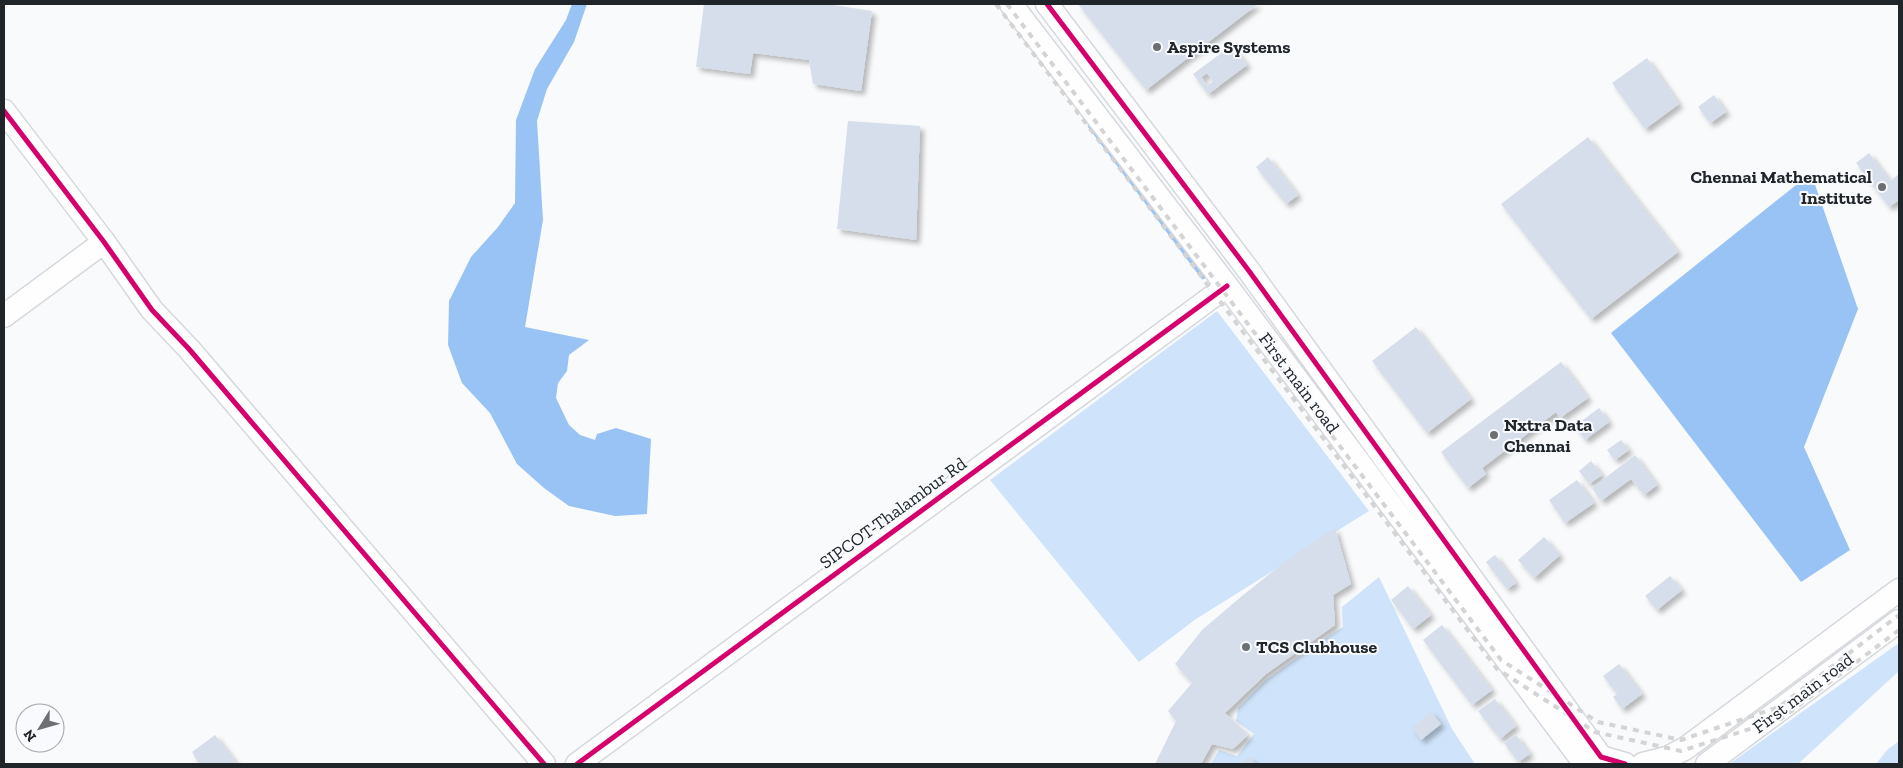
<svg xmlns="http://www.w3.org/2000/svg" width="1903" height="768" font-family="'Zilla Slab',serif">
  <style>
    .green { fill: #cfe3fa }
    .water { fill: #98c3f4 }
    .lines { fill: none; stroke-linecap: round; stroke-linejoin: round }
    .stream { stroke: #98c3f4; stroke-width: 4.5 }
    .building { fill: #d5deea; fill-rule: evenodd; filter: url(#shadow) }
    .minor-casing { stroke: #d5d8dc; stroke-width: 25 }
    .minor { stroke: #fefeff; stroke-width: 22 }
    .rail { stroke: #d4d4d5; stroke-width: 4; stroke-dasharray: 6 6; stroke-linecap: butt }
    .cycleway-casing { stroke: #f8fafd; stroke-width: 8 }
    .cycleway { stroke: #d6006c; stroke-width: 5 }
    .poi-dot { fill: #6c7074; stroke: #f8fafd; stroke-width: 2 }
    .labels { text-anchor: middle; stroke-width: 4; stroke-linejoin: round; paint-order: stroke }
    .poi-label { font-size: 18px; font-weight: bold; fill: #20252a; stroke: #f8fafd; text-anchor: start }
    .street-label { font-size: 18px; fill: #20252a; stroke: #f8fafd }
  </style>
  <defs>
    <filter id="shadow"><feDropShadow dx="4" dy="4" stdDeviation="2.5" flood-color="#0004"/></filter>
  </defs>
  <rect width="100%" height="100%" fill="#f9fafc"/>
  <!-- green -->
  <g class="green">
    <polygon points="1217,311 1369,511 1196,619 1139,662 990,480"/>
    <polygon points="1379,577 1452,729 1475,764 1211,764 1219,750 1237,756 1254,734 1236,721 1238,708 1266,680 1319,642 1343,627 1342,607"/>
    <polygon points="1899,643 1899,671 1798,764 1729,764"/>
    <polygon points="1899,741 1899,764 1876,764 1887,750"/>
  </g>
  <!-- water -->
  <g class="water">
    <polygon points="572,4 587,4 574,42 547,89 537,121 543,220 525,327 589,340 569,355 567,371 558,383 556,398 569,425 580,435 595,440 597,434 616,428 651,439 647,514 615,516 569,506 544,488 517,464 490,413 462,383 448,345 449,301 471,257 498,227 515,203 516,120 535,69 566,20"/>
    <polygon points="1811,173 1858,309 1804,447 1850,550 1801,582 1611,333"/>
  </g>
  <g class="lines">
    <!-- stream -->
    <polyline class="stream" points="1090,126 1203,277"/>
  </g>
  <!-- building -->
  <g class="building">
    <polygon points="704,4 827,4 872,11 861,91 813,84 809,60 753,53 750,74 696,67"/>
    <polygon points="1078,4 1258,4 1146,90"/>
    <path d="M1232 45 1247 65 1208 94 1193 74ZM1207 73 1213 81 1208 86 1201 77Z"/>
    <polygon points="1647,58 1679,104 1645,129 1612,83"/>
    <polygon points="1714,95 1726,112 1710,123 1698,107"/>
    <polygon points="848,121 920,126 916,240 837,229"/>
    <polygon points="1588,137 1678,252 1591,319 1501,204"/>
    <polygon points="1869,153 1890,181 1899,174 1899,200 1889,207 1856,163"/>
    <polygon points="1268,157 1298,195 1286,204 1256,167"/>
    <polygon points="1416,327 1471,399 1427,433 1372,361"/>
    <polygon points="1561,362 1588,398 1560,418 1556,412 1482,468 1486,474 1468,488 1441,452"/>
    <polygon points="1599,408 1609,422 1585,440 1575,426"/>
    <polygon points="1621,440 1629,450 1615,460 1607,450"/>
    <polygon points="1635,455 1657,485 1644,495 1631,479 1601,501 1592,488"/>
    <polygon points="1591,461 1602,475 1589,484 1579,471"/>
    <polygon points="1577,480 1594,503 1565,523 1549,500"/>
    <polygon points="1335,528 1351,584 1333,595 1335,625 1266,674 1225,713 1248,735 1233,749 1212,744 1201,764 1155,764 1176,721 1168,711 1192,683 1175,664 1202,630 1242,596 1282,564"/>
    <polygon points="1544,537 1560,555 1534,578 1518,560"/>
    <polygon points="1495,555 1516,583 1507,589 1486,562"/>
    <polygon points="1670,576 1682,590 1657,610 1645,596"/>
    <polygon points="1408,586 1431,615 1413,629 1391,600"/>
    <polygon points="1442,625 1492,690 1472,705 1423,640"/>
    <polygon points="1619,664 1642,694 1622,709 1613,697 1617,694 1603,676"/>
    <polygon points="1495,699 1516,726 1500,739 1478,711"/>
    <polygon points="1431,712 1441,724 1421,740 1412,728"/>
    <polygon points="215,735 237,764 199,764 192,752"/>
    <polygon points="1516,735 1530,754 1518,762 1504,743"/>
    <polygon points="1250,757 1255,764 1240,764"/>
  </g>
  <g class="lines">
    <defs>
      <g id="minor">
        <polyline points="1011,4 1227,286 1585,764"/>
        <polyline points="1047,4 1249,271 1601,757 1625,764"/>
        <polyline points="4,111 104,242 152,310 189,349 544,764"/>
        <polyline points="4,316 104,242"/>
        <polyline points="577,764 1227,286"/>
        <polyline points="1643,764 1667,758 1686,748 1899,590"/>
        <polyline points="1707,764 1899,621"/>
      </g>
    </defs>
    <!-- minor casing -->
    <use href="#minor" class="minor-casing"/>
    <!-- minor -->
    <use href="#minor" class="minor"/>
    <!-- rail -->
    <g class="rail">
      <polyline points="996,4 1497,669 1595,732 1681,751 1781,719 1899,630"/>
      <polyline points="1007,4 1501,660 1598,722 1681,740 1779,707 1899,615"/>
    </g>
    <defs>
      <g id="cycleway">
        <polyline points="1047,4 1249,271 1601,757 1625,764"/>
        <polyline points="4,111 104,242 152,310 189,349 544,764"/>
        <polyline points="577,764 1227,286"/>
      </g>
    </defs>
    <!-- cycleway casing -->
    <use href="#cycleway" class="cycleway-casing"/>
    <!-- cycleway -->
    <use href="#cycleway" class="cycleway"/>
  </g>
  <!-- markers -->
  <g class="poi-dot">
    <circle cx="1157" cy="47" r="5"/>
    <circle cx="1882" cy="187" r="5"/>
    <circle cx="1494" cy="435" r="5"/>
    <circle cx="1246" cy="647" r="5"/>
  </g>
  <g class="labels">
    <!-- poi labels -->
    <g class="poi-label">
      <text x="1167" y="53">Aspire Systems</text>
      <text x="1872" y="183" text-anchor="end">Chennai Mathematical<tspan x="1872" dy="21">Institute</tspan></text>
      <text x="1504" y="431">Nxtra Data<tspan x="1504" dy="21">Chennai</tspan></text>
      <text x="1256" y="653">TCS Clubhouse</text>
    </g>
    <!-- street labels -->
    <g class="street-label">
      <text transform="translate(1299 383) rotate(53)" y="6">First main road</text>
      <text transform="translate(893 513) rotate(-36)" y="6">SIPCOT-Thalambur Rd</text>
      <text transform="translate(1803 693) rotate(-37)" y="6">First main road</text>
    </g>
  </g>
  <!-- border -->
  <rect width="1903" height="768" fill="none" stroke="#20252a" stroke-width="10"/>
  <!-- north arrow -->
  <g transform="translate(40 728) rotate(233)"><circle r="24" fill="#f8fafd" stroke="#a2a5a9"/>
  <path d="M0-4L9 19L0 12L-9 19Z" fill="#6c7074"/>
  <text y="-8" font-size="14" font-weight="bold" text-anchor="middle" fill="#20252a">N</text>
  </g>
</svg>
